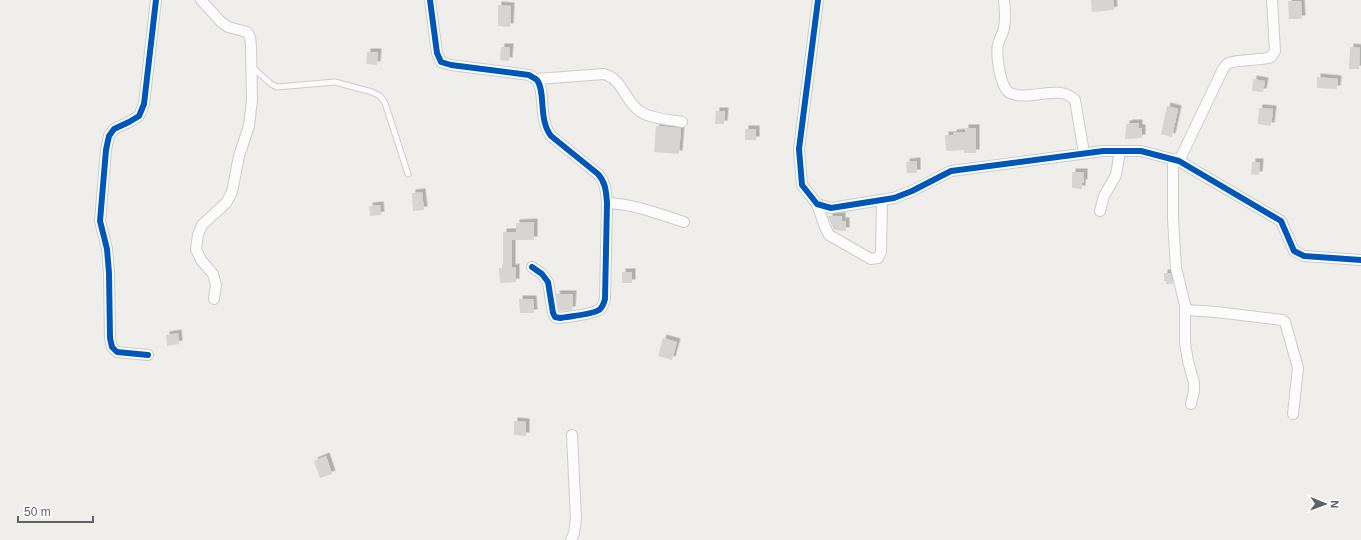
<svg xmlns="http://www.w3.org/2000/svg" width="1361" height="540" font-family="Helvetica,sans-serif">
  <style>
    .building { fill: #d6d5d3; filter: url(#shadow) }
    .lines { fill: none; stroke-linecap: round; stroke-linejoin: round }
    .service-casing { stroke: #cbcccc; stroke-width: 7 }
    .minor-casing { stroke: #cbcccc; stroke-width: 12 }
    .service { stroke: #fdfcfc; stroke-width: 5 }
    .minor { stroke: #fdfcfc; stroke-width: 10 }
    .cycleway-casing { stroke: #fff; stroke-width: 8 }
    .cycleway { stroke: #0057b8; stroke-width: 6 }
  </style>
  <defs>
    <filter id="shadow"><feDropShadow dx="3.5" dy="-3.5" stdDeviation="0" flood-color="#0004"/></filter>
  </defs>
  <rect width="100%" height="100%" fill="#efeeea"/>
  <!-- building -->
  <g class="building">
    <polygon points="1091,0 1113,0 1114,10 1092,12"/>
    <polygon points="1288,1 1301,1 1302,19 1289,19"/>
    <polygon points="498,5 511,6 510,27 498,26"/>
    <polygon points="501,47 510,47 509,61 500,60"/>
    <polygon points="1350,47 1360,48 1359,69 1349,69"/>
    <polygon points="367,52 378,52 377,65 366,64"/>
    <polygon points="1317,77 1338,79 1337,89 1317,88"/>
    <polygon points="1253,79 1265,81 1263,92 1252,91"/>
    <polygon points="1167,106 1178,109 1172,137 1161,134"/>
    <polygon points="1259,108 1273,109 1271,126 1258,124"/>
    <polygon points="716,111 725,111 724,124 715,124"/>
    <polygon points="1129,123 1139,123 1139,128 1142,128 1142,138 1125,139 1126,124 1129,124"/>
    <polygon points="656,126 681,128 679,154 654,152"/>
    <polygon points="965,128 976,128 976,153 964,153 964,150 946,151 945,135 953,135 953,133 965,132"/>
    <rect x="745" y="129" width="11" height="11"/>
    <polygon points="917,161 917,173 907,173 906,162"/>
    <polygon points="1252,162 1260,162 1259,175 1251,174"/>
    <polygon points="1072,172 1084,172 1084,183 1082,183 1082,189 1072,188"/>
    <polygon points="422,192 424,210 413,211 412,193"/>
    <polygon points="380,205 381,215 370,216 369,206"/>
    <polygon points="828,216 842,216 842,221 846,221 846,231 834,230"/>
    <polygon points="534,222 534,240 512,240 512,268 516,267 516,282 500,283 499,268 503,268 503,232 516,232 516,223"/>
    <rect x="622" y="272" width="10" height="11"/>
    <polygon points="1164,273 1171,273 1173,284 1166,284 1166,281 1164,281"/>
    <polygon points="556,294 573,294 572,310 559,311"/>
    <polygon points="519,299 533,299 534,313 520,313"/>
    <polygon points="178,333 179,344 167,346 166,335"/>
    <polygon points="663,338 677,342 672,360 658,356"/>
    <polygon points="514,421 526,422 526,436 514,435"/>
    <polygon points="326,456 332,474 320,478 314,461"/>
  </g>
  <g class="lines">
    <defs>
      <polyline id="service" points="252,67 271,84 277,87 335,82 372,92 380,96 385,103 408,174"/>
      <g id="minor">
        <polyline points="201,0 221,22 228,27 247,32 250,37 251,46 252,100 249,126 239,156 232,192 226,203 202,225 198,235 196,249 201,260 213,274 216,285 214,299"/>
        <path d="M430 0 437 53 441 62 451 65 529 75C532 77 535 78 537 80 546 92 538 119 551 136L598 174C606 183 606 192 607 203L605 299C604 303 603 307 599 310 590 315 571 316 560 318L555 317 553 313 548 282 542 274 532 267"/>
        <polyline points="818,0 799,149 802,185 817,204 831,208 894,198 912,191 951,171 1103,151 1141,151 1179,161 1281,221 1294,251 1304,256 1361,260"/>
        <path d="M1004 0C1005 9 1006 18 1004 28 1003 34 999 39 998 45 996 55 1000 88 1010 93 1031 102 1058 83 1075 100L1084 153"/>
        <path d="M537 79 604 74C622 79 624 98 637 109 648 119 668 119 682 122"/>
        <polyline points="1173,159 1173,219 1176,268 1185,305 1185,343 1188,361 1194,383 1194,391 1191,404"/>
        <path d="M1179 161 1223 69C1225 67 1226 65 1227 64 1234 59 1260 61 1271 57L1275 51 1272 0"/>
        <path d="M607 203C634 204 659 214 684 222"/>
        <polyline points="817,204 825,227 829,235 871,259 878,258 881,252 882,200"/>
        <polyline points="1100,211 1104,196 1116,175 1120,151"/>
        <polyline points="1186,310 1216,312 1282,320 1285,322 1298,368 1293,414"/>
        <polyline points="148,355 117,352 112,347 110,338 109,273 107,249 100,221 106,150 109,136 114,129 129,122 139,116 144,104 156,0"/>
        <polyline points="571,540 574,533 576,519 572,435"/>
      </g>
    </defs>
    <!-- service casing -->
    <use href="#service" class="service-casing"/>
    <!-- minor casing -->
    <use href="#minor" class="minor-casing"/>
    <!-- service -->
    <use href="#service" class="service"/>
    <!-- minor -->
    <use href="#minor" class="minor"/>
    <defs>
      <g id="cycleway">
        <path d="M430 0 437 53 441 62 451 65 529 75C532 77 535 78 537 80 546 92 538 119 551 136L598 174C606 183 606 192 607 203L605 299C604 303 603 307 599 310 590 315 571 316 560 318L555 317 553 313 548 282 542 274 532 267"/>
        <polyline points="818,0 799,149 802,185 817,204 831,208 894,198 912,191 951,171 1103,151 1141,151 1179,161 1281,221 1294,251 1304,256 1361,260"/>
        <polyline points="148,355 117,352 112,347 110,338 109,273 107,249 100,221 106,150 109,136 114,129 129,122 139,116 144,104 156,0"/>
      </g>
    </defs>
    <!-- cycleway casing -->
    <use href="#cycleway" class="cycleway-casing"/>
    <!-- cycleway -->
    <use href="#cycleway" class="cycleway"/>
  </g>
  <!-- north arrow -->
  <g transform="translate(1325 504) rotate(91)" stroke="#ffffff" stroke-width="3" paint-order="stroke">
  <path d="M0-3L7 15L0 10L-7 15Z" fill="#5f6368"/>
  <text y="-6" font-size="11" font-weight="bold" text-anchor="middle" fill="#5f6368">N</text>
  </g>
  <!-- scale -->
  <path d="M18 516v6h75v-6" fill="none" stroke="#5f6368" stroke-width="2"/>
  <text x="24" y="516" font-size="12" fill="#5f6368" stroke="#ffffff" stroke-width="3" paint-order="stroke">50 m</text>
</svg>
